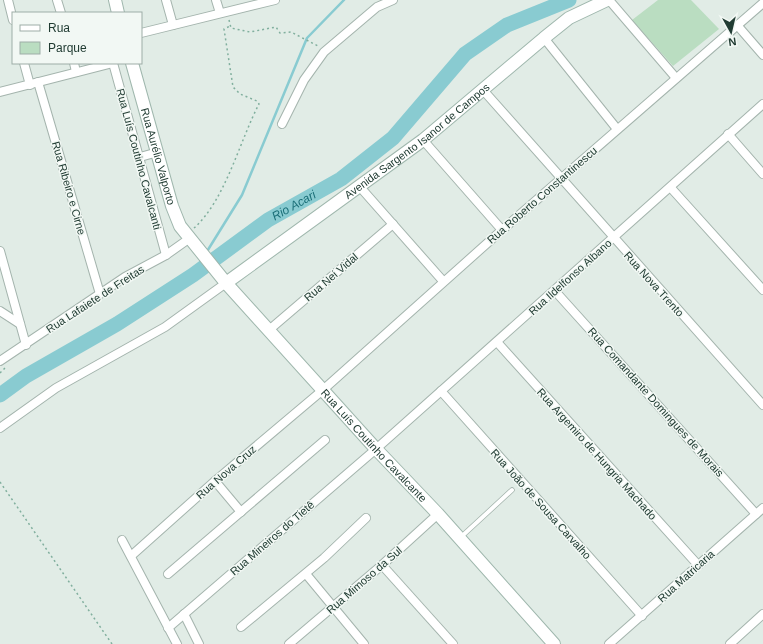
<svg xmlns="http://www.w3.org/2000/svg" width="763" height="644" font-family="Helvetica,sans-serif">
  <style>
    .green { fill: #baddc1 }
    .lines { fill: none; stroke-linecap: round; stroke-linejoin: round }
    .stream { stroke: #89cbd1; stroke-width: 2.5 }
    .river { stroke: #89cbd1; stroke-width: 15 }
    .lane-casing { stroke: #a4b4ad; stroke-width: 5.5 }
    .street-casing { stroke: #a4b4ad; stroke-width: 10 }
    .secondary-casing { stroke: #9fb7ad; stroke-width: 14 }
    .path { stroke: #81af9e; stroke-width: 1.5; stroke-dasharray: 2 3; stroke-linecap: butt }
    .lane { stroke: #fff; stroke-width: 4 }
    .street { stroke: #fff; stroke-width: 8 }
    .secondary { stroke: #fff; stroke-width: 12 }
    .labels { text-anchor: middle; stroke-width: 3; stroke-linejoin: round; paint-order: stroke }
    .street-label { font-size: 11px; fill: #213c33; stroke: #f2f8f4 }
    .water-label { font-size: 12px; font-style: italic; fill: #1b6f78; stroke: #f2f8f4 }
  </style>
  <rect width="100%" height="100%" fill="#e1ece6"/>
  <!-- green -->
  <polygon class="green" points="658,0 691,0 719,29 673,66 632,20"/>
  <g class="lines">
    <!-- stream -->
    <g class="stream">
      <polyline points="206,253 242,195 307,38 344,0"/>
      <polyline points="193,275 202,259"/>
    </g>
    <!-- river -->
    <path class="river" id="s1" d="M0 395 26 376 117 324 193 275 268 220 341 179 393 138 465 54 507 25 569 0"/>
    <defs>
      <polyline id="lane" points="461,537 512,490"/>
      <g id="street">
        <polyline points="8,0 13,20"/>
        <polyline points="57,0 61,13"/>
        <polyline points="166,0 173,25"/>
        <polyline points="216,0 220,13"/>
        <polyline points="609,0 676,78"/>
        <polyline points="737,25 763,55"/>
        <polyline points="141,33 275,0"/>
        <polyline points="544,38 617,129"/>
        <polyline points="24,63 30,85"/>
        <polyline points="74,63 76,72"/>
        <polyline points="38,82 100,294"/>
        <polyline points="483,90 763,405"/>
        <polyline points="0,92 113,63 166,255"/>
        <polyline points="282,124 304,80 324,52 377,7 393,0"/>
        <polyline points="728,134 763,174"/>
        <polyline points="423,140 502,230"/>
        <polyline points="140,157 158,152"/>
        <polyline points="360,187 443,281"/>
        <polyline points="671,188 763,290"/>
        <polyline points="0,251 26,345"/>
        <polyline points="555,291 756,514"/>
        <polyline points="0,311 20,324"/>
        <polyline points="269,330 393,224"/>
        <polyline points="497,342 698,565"/>
        <polyline points="0,361 125,277 166,255 190,238"/>
        <polyline points="441,391 642,616"/>
        <polyline points="0,428 56,388 165,327 226,283"/>
        <polyline points="215,481 241,512"/>
        <polyline points="122,540 177,644"/>
        <polyline points="131,556 215,481 324,389 502,230 763,3"/>
        <polyline points="382,565 453,644"/>
        <polyline points="168,574 325,440"/>
        <polyline points="306,574 364,644"/>
        <polyline points="184,614 199,644"/>
        <polyline points="241,627 324,558 366,518"/>
        <polyline points="168,628 376,449 763,104"/>
        <polyline points="289,644 382,565 438,514"/>
        <polyline points="609,644 763,508"/>
        <polyline points="730,644 763,614"/>
      </g>
      <g id="secondary">
        <polyline points="115,0 118,13"/>
        <path id="s2" d="M132 63 172 206 180 226 226 283 376 449 438 514 554 644"/>
        <path id="s3" d="M226 283 423 140 544 38 569 18 607 0"/>
      </g>
    </defs>
    <!-- lane casing -->
    <use href="#lane" class="lane-casing"/>
    <!-- street casing -->
    <use href="#street" class="street-casing"/>
    <!-- secondary casing -->
    <use href="#secondary" class="secondary-casing"/>
    <!-- path -->
    <g class="path">
      <polyline points="229,20 231,28 250,32 276,27 280,33 291,32 318,46"/>
      <path d="M194 228C225 201 240 140 259 104L257 101 240 94 233 87 224 29 230 26"/>
      <polyline points="0,373 5,368"/>
      <polyline points="0,482 112,644"/>
    </g>
    <!-- lane -->
    <use href="#lane" class="lane"/>
    <!-- street -->
    <use href="#street" class="street"/>
    <!-- secondary -->
    <use href="#secondary" class="secondary"/>
  </g>
  <g class="labels">
    <!-- street labels -->
    <g class="street-label">
      <text dy="4" stroke="none"><textPath href="#s3" startOffset="238">Avenida Sargento Isanor de Campos</textPath></text>
      <text dy="4" stroke="none"><textPath href="#s2" startOffset="97">Rua Aurélio Valporto</textPath></text>
      <text transform="translate(139 159) rotate(75)" y="4">Rua Luís Coutinho Cavalcanti</text>
      <text transform="translate(69 188) rotate(74)" y="4">Rua Ribeiro e Cirne</text>
      <text transform="translate(542 195) rotate(-41)" y="4">Rua Roberto Constantinescu</text>
      <text transform="translate(331 277) rotate(-41)" y="4">Rua Nei Vidal</text>
      <text transform="translate(570 277) rotate(-42)" y="4">Rua Ildelfonso Albano</text>
      <text transform="translate(654 284) rotate(48)" y="4">Rua Nova Trento</text>
      <text transform="translate(95 299) rotate(-33)" y="4">Rua Lafaiete de Freitas</text>
      <text transform="translate(656 402) rotate(48)" y="4">Rua Comandante Domingues de Morais</text>
      <text dy="4" stroke="none"><textPath href="#s2" startOffset="463">Rua Luís Coutinho Cavalcante</textPath></text>
      <text transform="translate(597 454) rotate(48)" y="4">Rua Argemiro de Hungria Machado</text>
      <text transform="translate(226 472) rotate(-41)" y="4">Rua Nova Cruz</text>
      <text transform="translate(541 504) rotate(48)" y="4">Rua João de Sousa Carvalho</text>
      <text transform="translate(272 538) rotate(-41)" y="4">Rua Mineiros do Tietê</text>
      <text transform="translate(686 576) rotate(-42)" y="4">Rua Matricaria</text>
      <text transform="translate(364 580) rotate(-41)" y="4">Rua Mimoso da Sul</text>
    </g>
    <!-- water labels -->
    <g class="water-label">
      <text dy="4" stroke="none"><textPath href="#s1" startOffset="350">Rio Acari</textPath></text>
    </g>
  </g>
  <!-- legend -->
  <rect x="12" y="12" width="130" height="52" fill="#f2f8f4" stroke="#9eada7"/>
  <rect x="20" y="25" width="20" height="6" fill="#ffffff" stroke="#9eada7"/>
  <text x="48" y="32" font-size="12" fill="#213c33">Rua</text>
  <rect x="20" y="42" width="20" height="12" fill="#baddc1" stroke="#9eada7"/>
  <text x="48" y="52" font-size="12" fill="#213c33">Parque</text>
  <!-- north arrow -->
  <g transform="translate(731 32) rotate(172)" stroke="#f2f8f4" stroke-width="3" paint-order="stroke">
  <path d="M0-3L7 15L0 10L-7 15Z" fill="#213c33"/>
  <text y="-6" font-size="11" font-weight="bold" text-anchor="middle" fill="#213c33">N</text>
  </g>
</svg>
